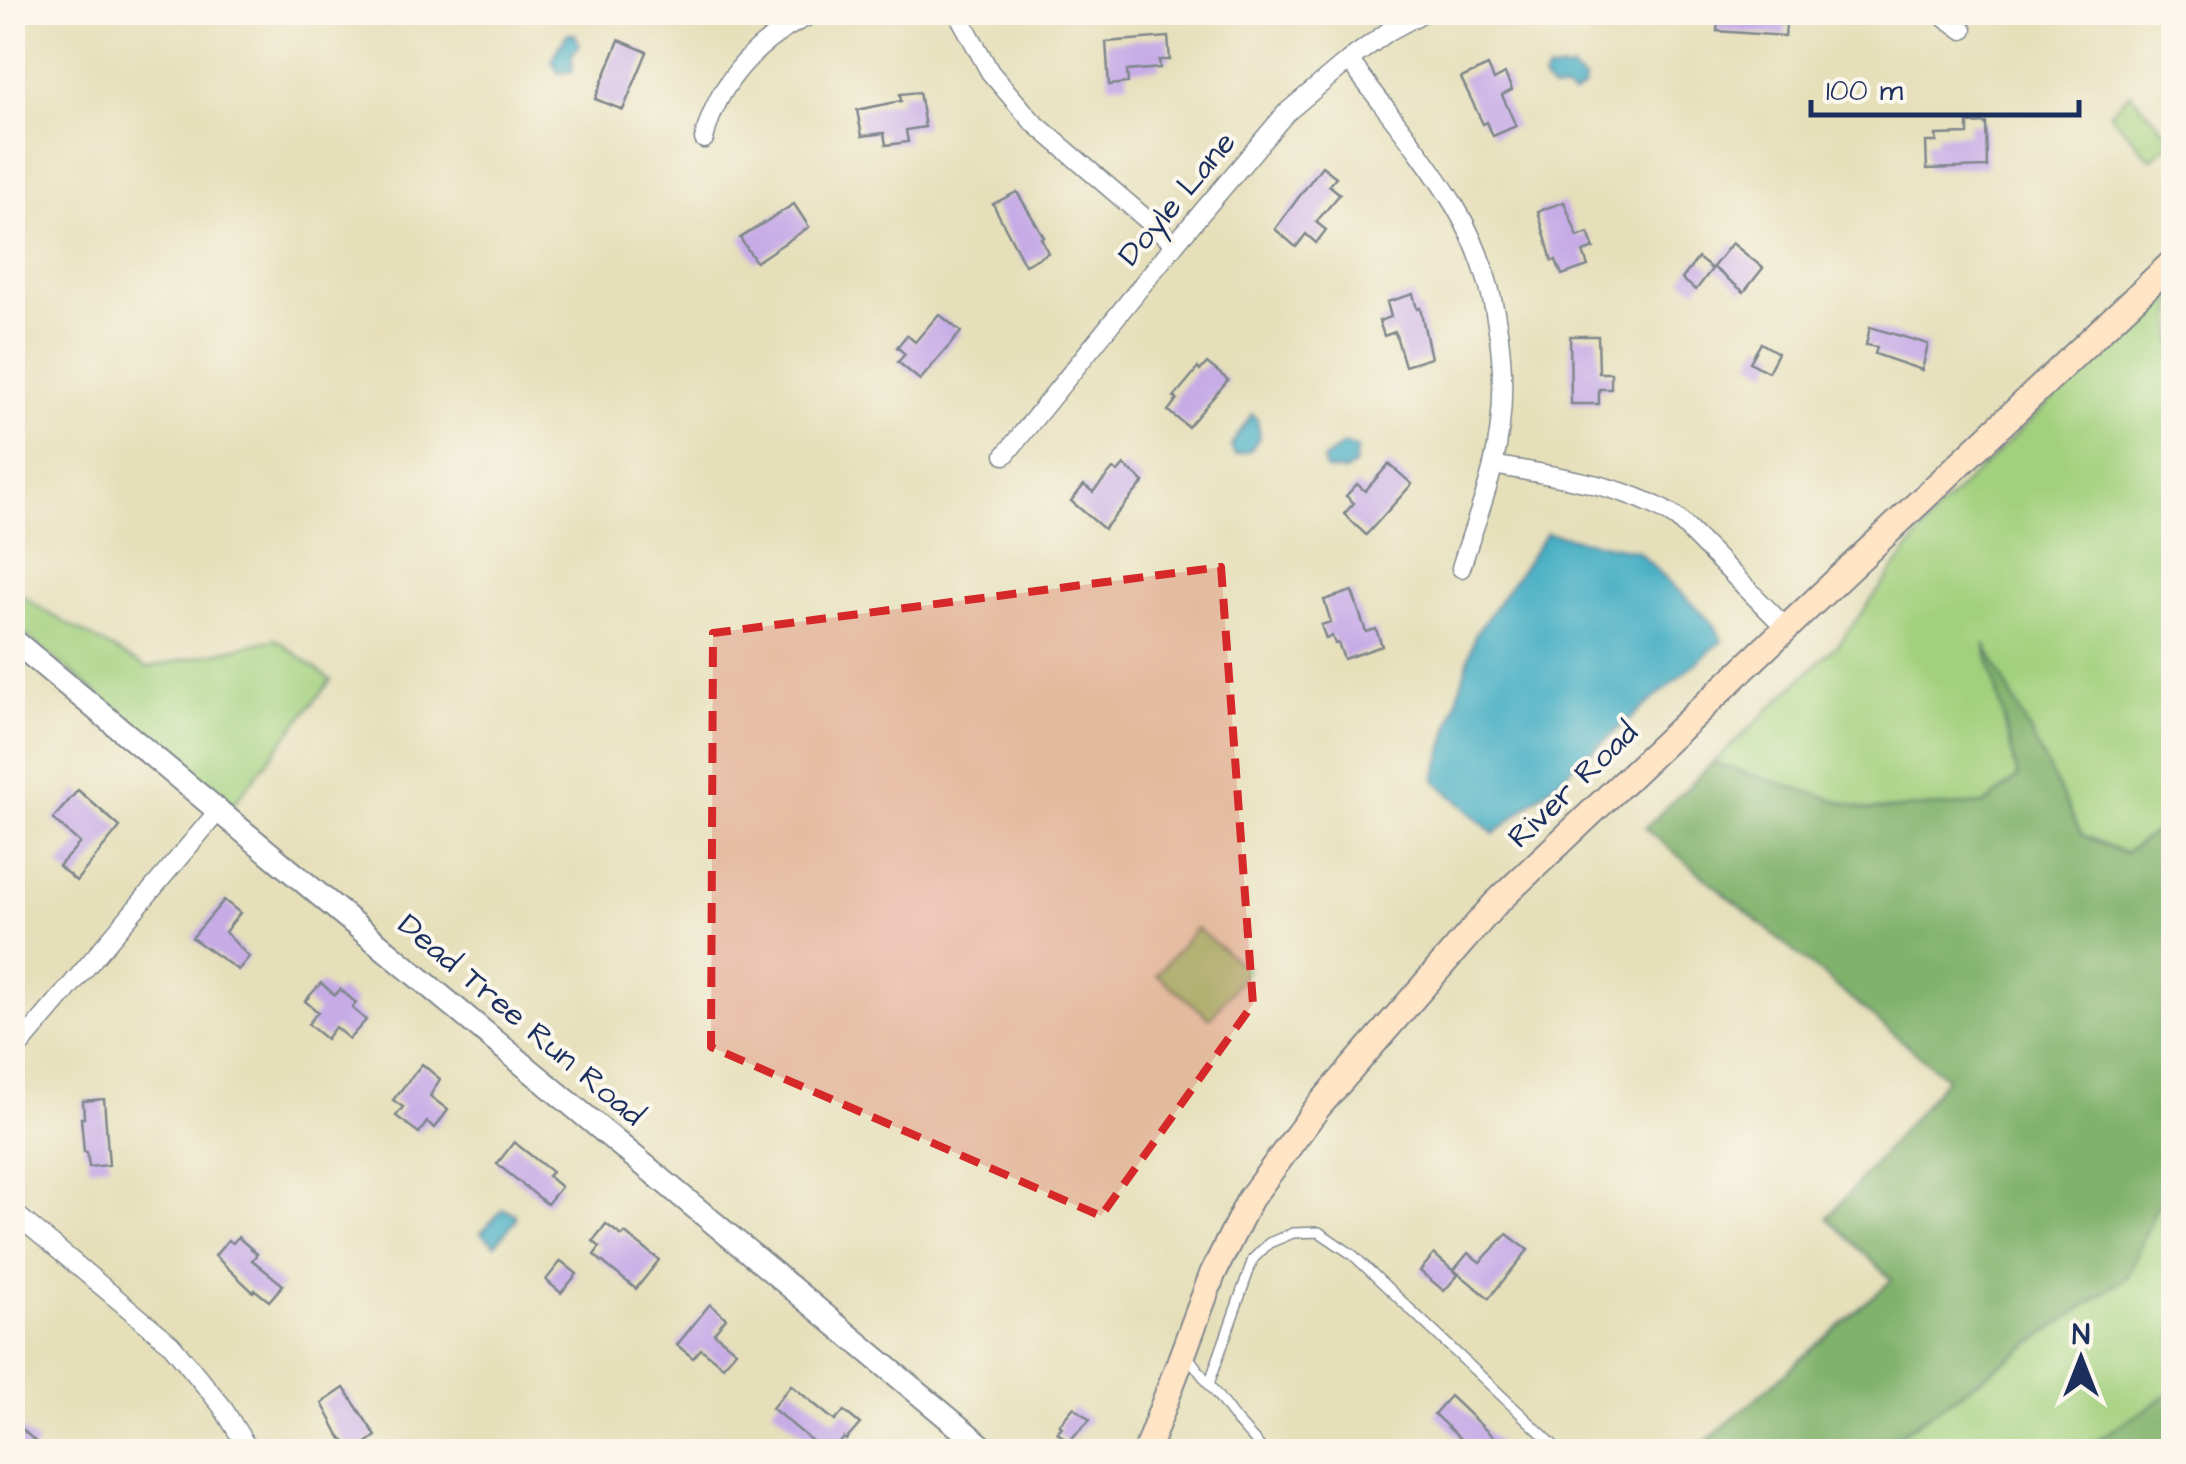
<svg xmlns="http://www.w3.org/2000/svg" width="2186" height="1464" font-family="'Architects Daughter',sans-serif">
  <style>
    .green { fill: #a2d07d; stroke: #5e806e; stroke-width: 2.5 }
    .forest { fill: #81b26c; stroke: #4e7065; stroke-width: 2.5 }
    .water { fill: #44aec3; stroke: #306e90; stroke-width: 2.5 }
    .building { fill: #c6abe6 }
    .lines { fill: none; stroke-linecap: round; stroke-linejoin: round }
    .service-casing { stroke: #80878c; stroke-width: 12 }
    .minor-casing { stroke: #80878c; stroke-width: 21 }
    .tertiary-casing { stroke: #80878c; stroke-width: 26 }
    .secondary-casing { stroke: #80878c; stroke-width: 29 }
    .service { stroke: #fff; stroke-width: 9 }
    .minor { stroke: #fff; stroke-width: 18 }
    .tertiary { stroke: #fff; stroke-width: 22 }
    .secondary { stroke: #ffe4c6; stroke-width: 25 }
    .marked { fill: #d62828; fill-opacity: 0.2; stroke: #d62828; stroke-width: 8; stroke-dasharray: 20 12; stroke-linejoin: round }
    .labels { text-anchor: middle; stroke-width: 8; stroke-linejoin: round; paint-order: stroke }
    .street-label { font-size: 32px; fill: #1b2f5e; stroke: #fbf7ec }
  </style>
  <rect width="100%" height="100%" fill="#fbf7ec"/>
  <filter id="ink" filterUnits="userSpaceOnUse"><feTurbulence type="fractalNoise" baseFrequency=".01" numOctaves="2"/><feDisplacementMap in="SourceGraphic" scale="20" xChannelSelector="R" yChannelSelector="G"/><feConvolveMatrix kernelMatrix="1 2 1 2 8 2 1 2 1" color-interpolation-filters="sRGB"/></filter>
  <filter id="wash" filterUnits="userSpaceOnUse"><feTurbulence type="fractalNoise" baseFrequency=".0048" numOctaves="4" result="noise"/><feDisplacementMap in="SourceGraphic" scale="40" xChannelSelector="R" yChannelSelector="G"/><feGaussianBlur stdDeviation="2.25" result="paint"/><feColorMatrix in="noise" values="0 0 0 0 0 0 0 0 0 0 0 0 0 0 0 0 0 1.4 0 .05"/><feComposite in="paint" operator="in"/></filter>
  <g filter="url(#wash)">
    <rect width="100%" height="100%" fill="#e5dfba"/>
    <!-- green -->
    <g class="green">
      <polygon points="2130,93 2173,139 2151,159 2109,113"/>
      <polygon points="2173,282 2173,820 2124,853 2082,835 1987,649 2018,777 1985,804 1868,810 1713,763 1840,642 1939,509"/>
      <polygon points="12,589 48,613 147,668 276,639 331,680 233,805 13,625"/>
      <polygon points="1196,928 1248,970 1210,1018 1157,975"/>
      <polygon points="2173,1202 2173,1393 2079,1451 1876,1452 2128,1276 2157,1205"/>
    </g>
    <!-- forest -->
    <g class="forest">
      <polygon points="1985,643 2082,835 2124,853 2173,820 2173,1202 2157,1205 2128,1276 1876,1451 1695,1451 1892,1280 1828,1218 1947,1078 1645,828 1713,763 1868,810 1985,804 2018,777"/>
      <polygon points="2173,1393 2173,1451 2079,1451 2170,1394"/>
    </g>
    <!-- water -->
    <g class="water">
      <polygon points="567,34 575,34 579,45 572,55 573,71 558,73 552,60"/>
      <polygon points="1562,69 1566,72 1571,69 1585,81 1584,87 1573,95 1565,90 1552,90 1543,79 1547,72"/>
      <polygon points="1252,414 1257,419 1260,436 1250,451 1235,455 1231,447 1233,442"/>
      <polygon points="1344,444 1357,449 1354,465 1345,471 1326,470 1323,460"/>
      <polygon points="1547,533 1637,551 1715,625 1722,641 1494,834 1435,780 1475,635"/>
      <polygon points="503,1209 515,1214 516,1220 495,1245 481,1233"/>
    </g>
    <g id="blocks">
      <!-- building -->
      <g class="building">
        <polygon points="1719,12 1787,12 1785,36 1717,31"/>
        <polygon points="1168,37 1170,60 1159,60 1160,68 1127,71 1128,83 1109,85 1106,42"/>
        <polygon points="619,40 647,52 623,110 595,99"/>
        <polygon points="1488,66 1494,80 1505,74 1512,90 1502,95 1516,126 1493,136 1487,122 1483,124 1461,78"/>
        <polygon points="919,92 925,127 906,130 908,142 886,145 884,133 862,136 857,110 901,101 900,94"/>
        <polygon points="1986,123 1987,167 1927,169 1926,142 1937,142 1936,135 1968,134 1968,124"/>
        <polygon points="1322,166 1336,177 1329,185 1340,194 1316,222 1326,230 1316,243 1306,234 1296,247 1275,229"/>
        <polygon points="1017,192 1044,237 1041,238 1048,253 1025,265 993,204"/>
        <polygon points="1564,202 1578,237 1588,233 1594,248 1583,252 1588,266 1562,275 1556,260 1552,261 1538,211"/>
        <polygon points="794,204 809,227 756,262 740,238"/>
        <polygon points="1732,243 1763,268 1744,292 1713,267"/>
        <polygon points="1698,258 1712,269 1696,290 1682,279"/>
        <polygon points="1413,294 1417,309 1420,308 1431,358 1405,366 1395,332 1384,336 1379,321 1391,317 1387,302"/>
        <polygon points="939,314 961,332 920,380 898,362 905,354 897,347 907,335 915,342"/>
        <polygon points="1870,327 1928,344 1922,370 1875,354 1877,347 1866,345"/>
        <polygon points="1570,336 1598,336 1599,373 1611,373 1611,389 1599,389 1599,404 1571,404"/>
        <polygon points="1761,343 1778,353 1768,372 1750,362"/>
        <polygon points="1207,363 1228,380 1188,427 1168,411 1177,399 1174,397 1198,368 1200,371"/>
        <polygon points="1389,464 1412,484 1366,535 1344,514 1354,503 1346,496 1357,484 1365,491"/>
        <polygon points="1124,465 1144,482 1104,529 1071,501 1084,485 1093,492 1113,469 1118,472"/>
        <polygon points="1352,591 1366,632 1376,629 1382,646 1344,659 1338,643 1335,644 1332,636 1326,639 1321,625 1331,622 1324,600"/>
        <polygon points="78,790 120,827 76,881 59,866 80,843 53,819"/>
        <polygon points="224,900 240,913 225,932 249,957 238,970 192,938"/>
        <polygon points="321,983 335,995 340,989 356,1003 352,1008 366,1020 349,1039 335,1027 326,1039 308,1024 318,1012 305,1001"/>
        <polygon points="422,1064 440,1079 430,1096 448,1110 435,1128 427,1122 419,1133 396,1116 403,1107 393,1100"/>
        <polygon points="104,1099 109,1165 89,1167 87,1152 84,1152 81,1118 84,1118 83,1101"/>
        <polygon points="514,1142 552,1172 548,1176 561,1187 547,1204 497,1164"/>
        <polygon points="606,1224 622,1236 625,1233 659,1260 636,1289 594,1255 600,1247 593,1241"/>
        <polygon points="1507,1234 1528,1250 1489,1298 1454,1270 1468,1253 1480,1262"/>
        <polygon points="238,1237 257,1254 252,1260 283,1285 269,1301 255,1290 253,1292 215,1256 228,1240 233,1243"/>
        <polygon points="1434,1254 1458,1275 1444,1291 1420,1271"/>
        <polygon points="561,1261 577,1274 561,1293 546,1280"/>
        <polygon points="710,1304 726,1318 714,1333 736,1351 723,1366 701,1349 693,1358 677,1345"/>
        <polygon points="791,1385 835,1421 844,1411 860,1424 846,1440 844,1438 837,1446 833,1444 827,1452 804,1452 812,1441 772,1408"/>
        <polygon points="344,1388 376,1436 354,1452 339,1435 322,1403"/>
        <polygon points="1450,1396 1509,1452 1474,1452 1434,1414"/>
        <polygon points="1074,1407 1090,1420 1068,1442 1057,1432 1062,1427 1059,1425"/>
        <polygon points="21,1428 38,1444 31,1452 12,1452 12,1438"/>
      </g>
    </g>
  </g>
  <g filter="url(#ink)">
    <use href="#blocks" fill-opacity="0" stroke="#80878c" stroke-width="2.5"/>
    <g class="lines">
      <defs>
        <g id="service">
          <polyline points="1187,1355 1235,1419 1265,1452"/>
          <polyline points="1209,1384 1253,1259 1269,1243 1293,1233 1319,1232 1353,1255 1561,1452"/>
        </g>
        <g id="minor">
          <polyline points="957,12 990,72 1032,121 1175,244"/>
          <polyline points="1938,12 1963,30"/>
          <path d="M1349 60C1385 109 1425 156 1456 208 1500 283 1513 381 1493 466 1485 500 1471 534 1461 568"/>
          <path d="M704 139C718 80 761 36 817 12"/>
          <polyline points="1005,455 1175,244 1286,113 1349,60 1389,31 1424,12"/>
          <path d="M1493 465C1551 476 1629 484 1678 519L1785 627"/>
          <polyline points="12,1055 220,809"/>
          <polyline points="12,1211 171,1344 221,1405 250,1452"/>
        </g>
        <polyline id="tertiary" points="12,639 989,1452"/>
        <polyline id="secondary" points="1146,1452 1213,1273 1250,1199 1318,1107 1495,904 2174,261"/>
      </defs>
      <!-- service casing -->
      <use href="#service" class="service-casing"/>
      <!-- minor casing -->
      <use href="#minor" class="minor-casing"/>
      <!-- tertiary casing -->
      <use href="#tertiary" class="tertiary-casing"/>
      <!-- secondary casing -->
      <use href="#secondary" class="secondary-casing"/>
      <!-- service -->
      <use href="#service" class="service"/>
      <!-- minor -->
      <use href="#minor" class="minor"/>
      <!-- tertiary -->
      <use href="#tertiary" class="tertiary"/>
      <!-- secondary -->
      <use href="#secondary" class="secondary"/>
    </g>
  </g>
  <!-- marked area -->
  <path class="marked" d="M1221 567 1253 1004 1101 1216 711 1047 713 633Z"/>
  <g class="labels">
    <!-- street labels -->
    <g class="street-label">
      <text transform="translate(1176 198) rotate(-50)" y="11">Doyle Lane</text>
      <text transform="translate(1572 784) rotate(-44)" y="11">River Road</text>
      <text transform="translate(522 1019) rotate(40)" y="11">Dead Tree Run Road</text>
    </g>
  </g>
  <!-- margin -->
  <rect width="2186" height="1464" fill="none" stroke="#fbf7ec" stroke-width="50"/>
  <!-- north arrow -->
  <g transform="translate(2081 1359)" stroke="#fbf7ec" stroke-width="8" paint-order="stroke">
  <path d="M0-8L18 38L0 25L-18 38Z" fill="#1b2f5e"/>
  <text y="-15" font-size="28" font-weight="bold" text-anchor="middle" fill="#1b2f5e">N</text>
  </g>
  <!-- scale -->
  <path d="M1811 100v15h268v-15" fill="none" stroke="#1b2f5e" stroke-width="5"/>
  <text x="1826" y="100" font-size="30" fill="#1b2f5e" stroke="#fbf7ec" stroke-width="8" paint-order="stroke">100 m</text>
</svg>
